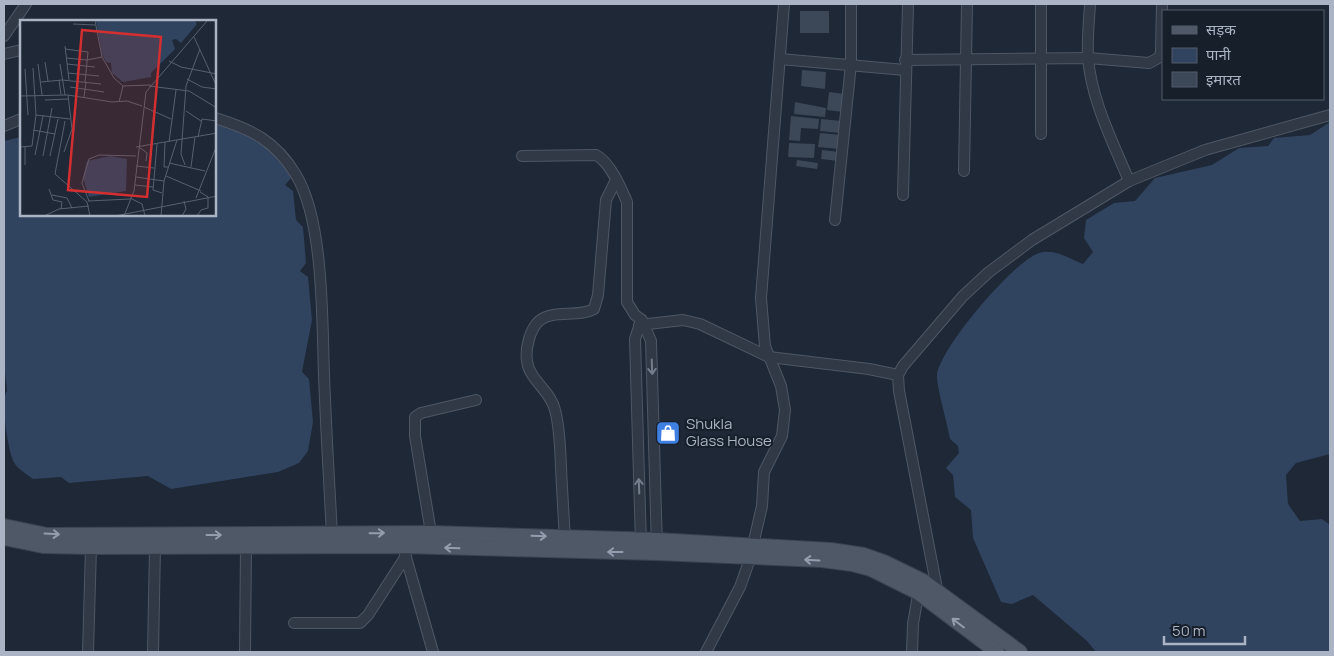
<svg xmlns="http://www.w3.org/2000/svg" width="1334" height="656" font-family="Manrope,'Noto Sans Devanagari',sans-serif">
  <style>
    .water { fill: #30435f }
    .building { fill: #3c4758 }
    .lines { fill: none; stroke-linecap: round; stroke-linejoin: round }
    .minor-casing { stroke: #4f5765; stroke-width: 12 }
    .major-casing { stroke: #3b4350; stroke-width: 16 }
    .minor { stroke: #313947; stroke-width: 10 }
    .major { stroke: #4f5867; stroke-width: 14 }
    .oneway { stroke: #747d8c }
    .oneway2 { stroke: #949dad }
    .labels { text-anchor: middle; stroke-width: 4; stroke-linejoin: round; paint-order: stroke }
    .poi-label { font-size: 15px; fill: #abb4c4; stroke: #171f2b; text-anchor: start }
    .inset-road { fill: none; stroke: #56606f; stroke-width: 1 }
    .view { fill: #d42f30; fill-opacity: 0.15; stroke: #d42f30; stroke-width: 2.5 }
    .inset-edge { fill: none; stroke: #abb4c4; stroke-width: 2.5 }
  </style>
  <rect width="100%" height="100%" fill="#1e2836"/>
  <!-- water -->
  <g class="water">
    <path d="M225 121 283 156 292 177 285 185 293 191 296 220 303 227 306 263 300 271 308 277 312 320 302 372 309 379 313 422 308 451 299 463 278 472 171 489 148 476 69 483 61 477 33 479C27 474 19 470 15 464 8 455 0 399 7 391L4 363V141L21 137V215H215V122Z"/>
    <path d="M1330 122V454L1296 463 1286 475 1288 504 1300 521 1322 519 1330 525V652H1096L1087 641 1033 595 1012 604 1001 602 973 538 971 510 955 497 953 475 946 468 959 453 958 446 950 439C948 426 936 385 937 375 940 348 1014 261 1039 253 1054 248 1070 259 1083 264L1093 252 1084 238 1086 220 1114 203 1135 201 1155 178 1212 165 1239 148 1268 146 1274 138 1310 135Z"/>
  </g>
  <!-- building -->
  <g class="building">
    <rect x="800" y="11" width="29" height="22"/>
    <polygon points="802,70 826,72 825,89 801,86"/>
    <polygon points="829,92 845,94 843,112 827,110"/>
    <polygon points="795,102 826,108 825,117 794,114"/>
    <polygon points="791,116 819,119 818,129 801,128 800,141 789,140"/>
    <polygon points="821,119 842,121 841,133 820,131"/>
    <polygon points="820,133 841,135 840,149 818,147"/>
    <polygon points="789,143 815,144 814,158 788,157"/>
    <polygon points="822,150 839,152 838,161 821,159"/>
    <polygon points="797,160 818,163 817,169 796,166"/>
  </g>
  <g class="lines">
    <defs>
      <g id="minor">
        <path d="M1090 4C1089 21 1087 40 1088 57 1091 100 1113 142 1129 181"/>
        <polyline points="4,36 26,4"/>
        <polyline points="4,54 21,50"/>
        <polyline points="780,59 905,70"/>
        <polyline points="905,60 1088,58 1149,63 1160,57 1161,51 1162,4"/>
        <path d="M215 118C251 129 276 141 296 175 324 221 322 321 324 375 326 428 329 481 332 534"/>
        <polyline points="4,126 21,119"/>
        <polyline points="1041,134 1041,4"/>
        <path d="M522 156 596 155C610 162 621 188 627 202V302L635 315 642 320 651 341 657 547"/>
        <polyline points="964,171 967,4"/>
        <polyline points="903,195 908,4"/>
        <polyline points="835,220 851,64 851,4"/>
        <polyline points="639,325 683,320 700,324 769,357 869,369 898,375"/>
        <polyline points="431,533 415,436 415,417 421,413 476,400"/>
        <path d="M565 543C564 518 562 492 561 467 560 448 560 428 555 410 551 391 529 380 527 361 525 349 530 329 539 321 553 309 578 318 594 309L598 295 606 200 616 180"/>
        <polyline points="641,545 635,339 641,321"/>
        <polyline points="753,545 762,506 764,472 782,436 785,410 781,386 765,346 761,298 784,4"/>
        <polyline points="405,554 433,652"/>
        <polyline points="938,594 899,391 898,375 903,366 963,296 989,272 1032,240 1129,181 1205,150 1330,115"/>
        <polyline points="294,623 360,623 368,615 406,556"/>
        <polyline points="88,652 91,547"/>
        <polyline points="153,652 155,547"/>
        <polyline points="245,652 246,546"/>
        <polyline points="706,652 740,587 751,556"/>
        <polyline points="912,652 913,624 919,589"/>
      </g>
      <g id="major">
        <polyline points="4,526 47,535 431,533 657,540 831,550 864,555 884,562 923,581 1020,652"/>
        <polyline points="4,538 43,546 91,547 404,546 657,553 822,560 852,564 871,569 917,592 997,652"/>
      </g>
    </defs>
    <!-- minor casing -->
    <use href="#minor" class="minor-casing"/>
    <!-- major casing -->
    <use href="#major" class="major-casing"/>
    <!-- minor -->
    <use href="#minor" class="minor"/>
    <!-- major -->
    <use href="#major" class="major"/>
  </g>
  <!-- one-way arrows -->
  <defs><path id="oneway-shaft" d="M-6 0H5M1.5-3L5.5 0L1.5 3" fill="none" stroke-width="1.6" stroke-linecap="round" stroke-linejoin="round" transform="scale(1.25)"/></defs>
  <g class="oneway">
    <use href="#oneway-shaft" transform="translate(652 367) rotate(88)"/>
    <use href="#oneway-shaft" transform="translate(639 486) rotate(-92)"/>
  </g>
  <g class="oneway2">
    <use href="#oneway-shaft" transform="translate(377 533) rotate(-1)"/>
    <use href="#oneway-shaft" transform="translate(52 534) rotate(3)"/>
    <use href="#oneway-shaft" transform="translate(214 535)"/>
    <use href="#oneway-shaft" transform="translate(539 536) rotate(2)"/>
    <use href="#oneway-shaft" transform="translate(452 548) rotate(-178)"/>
    <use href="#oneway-shaft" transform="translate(615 552) rotate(-180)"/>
    <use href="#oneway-shaft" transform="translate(812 560) rotate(-177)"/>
    <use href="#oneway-shaft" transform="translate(958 623) rotate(-143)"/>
  </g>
  <!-- icons -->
  <defs>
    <symbol id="shop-square" viewBox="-11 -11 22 22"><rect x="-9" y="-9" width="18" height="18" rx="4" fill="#3f7fe0" stroke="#171f2b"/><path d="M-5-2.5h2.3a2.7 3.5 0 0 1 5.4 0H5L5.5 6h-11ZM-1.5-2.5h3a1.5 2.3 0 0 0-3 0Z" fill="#fff"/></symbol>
  </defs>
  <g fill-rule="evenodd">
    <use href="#shop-square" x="654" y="419" width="28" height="28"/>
  </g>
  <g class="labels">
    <!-- poi labels -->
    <g class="poi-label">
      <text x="686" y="429">Shukla<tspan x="686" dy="17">Glass House</tspan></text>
    </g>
  </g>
  <!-- overview -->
  <g transform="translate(20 20)">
    <rect width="196" height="196" fill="#1e2836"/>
    <path d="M76 1H175L177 4 161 23 156 19 152 20 155 29 131 53V57L103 62 92 53 91 43 86 42 82 34ZM90 136 107 139 106 171 69 177 63 158 67 141Z" fill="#30435f"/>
    <path class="inset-road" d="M75 1 82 37 94 58 103 66 131 65M53 4 75 5M174 17 197 67M45 26 49 60M45 29 68 32 65 62M46 38 67 40 82 37M149 41 161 47 197 54M25 42 28 61M18 44 22 75M40 44 45 75M47 44 75 47M13 48 16 95 50 99M5 49 8 95M48 53 79 56M167 59 182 67 197 69M39 60 41 75M21 62 42 60 81 64M129 66 169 71 197 88M50 67 84 72M0 76 48 75 92 82 107 81 122 86M64 77 66 62M25 80 48 79M99 82 103 66M124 87 151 99M166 91 181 101M45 101 35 154 67 182 70 196M13 110 35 114M178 117 182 99 197 101M145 122 144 147H148M149 122 156 70M137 124 133 170 142 173M0 127 12 126 16 95M116 127 197 113M119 127 127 133 126 141M44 132 52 109 48 75M15 135 23 96M23 136 32 88M30 136 38 99M149 143 185 151M5 145V127M165 145 161 134 166 66 180 29M116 146 134 148M171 147 175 117M146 156 181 171M116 157 144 161M115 165 133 167M29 169 33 180 42 182 41 189M32 175 47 178 52 188M110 178 122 184 125 196M176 178 197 125M68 181 110 179M69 181 62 163 69 139 79 135 116 136M24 196 39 189 69 186M95 196 197 176M104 196 114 171 126 72 187 1M141 196 144 161 157 120M162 196 166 189 164 181M177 196 181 190 188 188V177L180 172"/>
    <path class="view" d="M62 10 141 17 127 177 48 170Z"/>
    <rect width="196" height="196" class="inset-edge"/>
  </g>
  <!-- border -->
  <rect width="1334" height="656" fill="none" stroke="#abb4c4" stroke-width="10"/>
  <!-- legend -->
  <rect x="1162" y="10" width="162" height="90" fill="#171f2b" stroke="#525b68"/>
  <rect x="1172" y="26" width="25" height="8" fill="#4f5867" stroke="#525b68"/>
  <text x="1206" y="35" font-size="15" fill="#abb4c4">सड़क</text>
  <rect x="1172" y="48" width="25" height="15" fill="#30435f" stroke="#525b68"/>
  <text x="1206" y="60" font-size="15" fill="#abb4c4">पानी</text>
  <rect x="1172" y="72" width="25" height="15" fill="#3c4758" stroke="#525b68"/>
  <text x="1206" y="85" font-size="15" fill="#abb4c4">इमारत</text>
  <!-- scale -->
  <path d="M1164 636v8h81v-8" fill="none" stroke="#abb4c4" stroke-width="2.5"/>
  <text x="1172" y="636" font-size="15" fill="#abb4c4" stroke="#171f2b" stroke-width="4" paint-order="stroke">50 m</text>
</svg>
